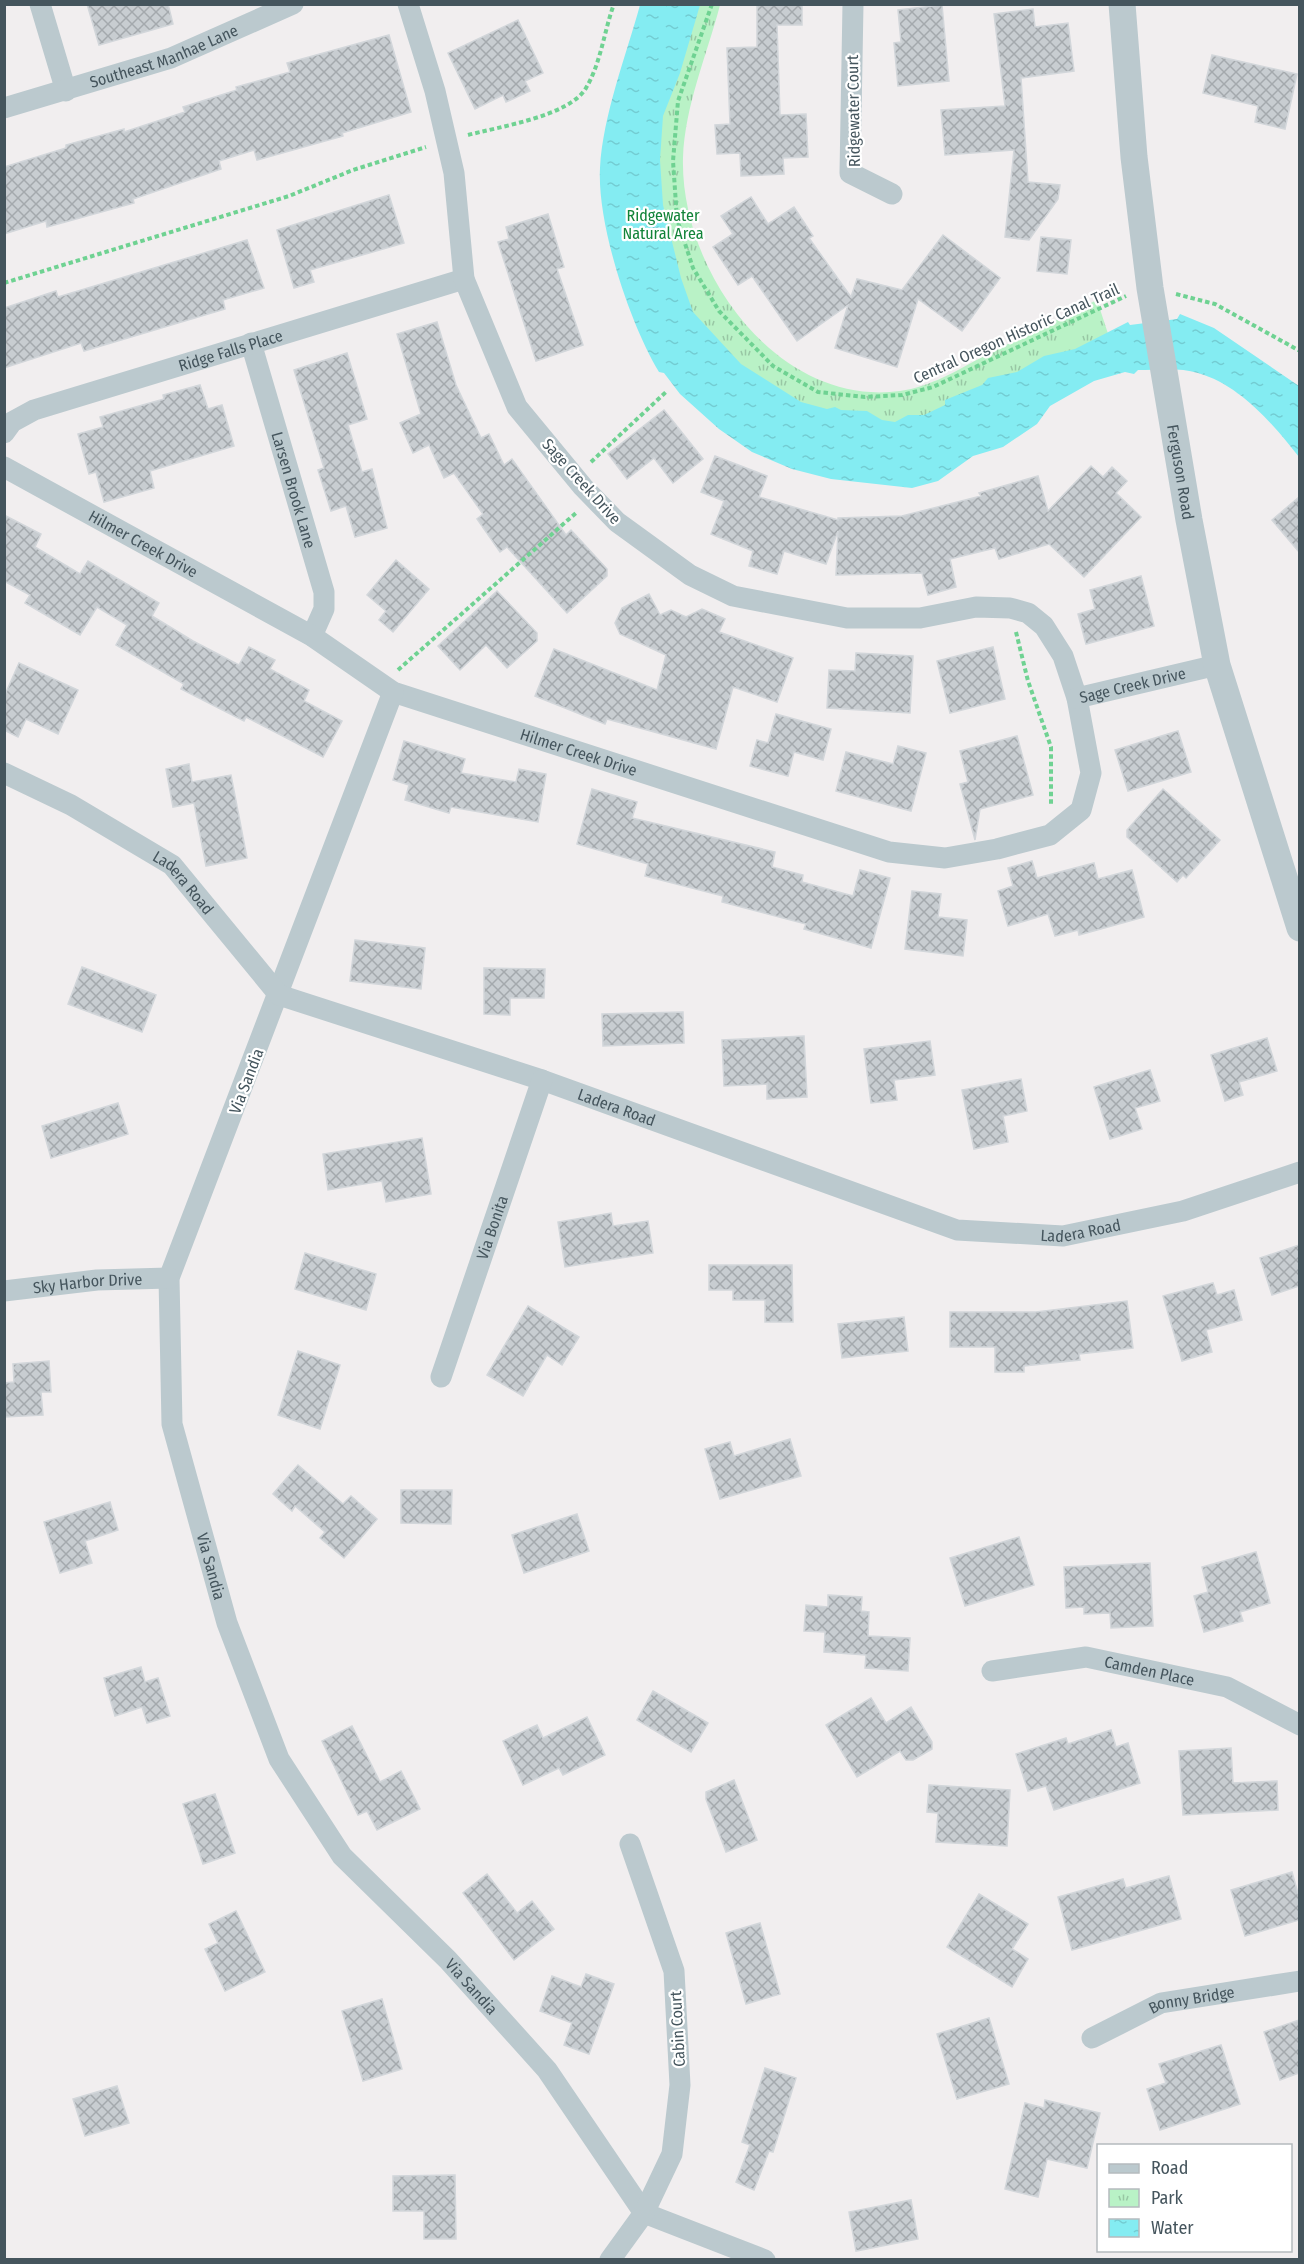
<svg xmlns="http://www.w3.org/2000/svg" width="1304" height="2264" font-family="'Fira Sans Condensed',sans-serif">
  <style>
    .park { fill: url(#park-tufts) }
    .water { fill: url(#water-ripples) }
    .building { fill: url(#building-cross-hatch); stroke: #d2d6da; stroke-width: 1.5 }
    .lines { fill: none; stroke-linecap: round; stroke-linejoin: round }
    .path { stroke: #6fd292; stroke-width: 4; stroke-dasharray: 4.5 3; stroke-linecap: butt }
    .minor { stroke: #bbc9ce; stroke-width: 21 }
    .tertiary { stroke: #bbc9ce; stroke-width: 27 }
    .labels { text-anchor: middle; stroke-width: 4.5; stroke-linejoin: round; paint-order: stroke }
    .street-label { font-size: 16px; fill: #45555d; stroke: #fff }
    .park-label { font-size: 16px; fill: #118338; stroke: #fff }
  </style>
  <defs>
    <pattern id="park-tufts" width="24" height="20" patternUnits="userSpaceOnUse" patternTransform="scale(1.5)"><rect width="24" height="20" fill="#b9f2c6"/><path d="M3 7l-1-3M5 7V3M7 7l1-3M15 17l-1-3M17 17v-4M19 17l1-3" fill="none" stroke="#98c7a4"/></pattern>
    <pattern id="water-ripples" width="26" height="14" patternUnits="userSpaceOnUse" patternTransform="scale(1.5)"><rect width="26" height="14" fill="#84ecf2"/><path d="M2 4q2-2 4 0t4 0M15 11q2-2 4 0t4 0" fill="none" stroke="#73ccd2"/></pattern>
    <pattern id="building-cross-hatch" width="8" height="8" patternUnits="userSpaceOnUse" patternTransform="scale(1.5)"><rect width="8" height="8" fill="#c8cdd1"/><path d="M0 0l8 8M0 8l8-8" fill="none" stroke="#a4a9ad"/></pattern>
  </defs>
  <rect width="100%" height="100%" fill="#f1eeef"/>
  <!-- park -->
  <path class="park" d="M664 5H720C707 55 685 105 683 158 680 271 778 408 900 391 930 387 958 370 984 356 1022 337 1060 318 1097 300L1114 352 959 429 803 434 655 282Z"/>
  <!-- water -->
  <path class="water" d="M640 5H700L680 73 663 116 660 160 663 205 681 278 693 312 741 364 801 402 827 409 835 407 841 410 867 411 882 420 895 422 908 415H924L945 405V400L982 385 988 378 1017 372 1044 356 1075 349 1128 322 1130 325 1177 319 1180 314 1214 328 1299 386V457C1273 424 1240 385 1198 373 1179 367 1157 370 1138 370L1134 374 1125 372 1094 381 1050 406 1037 424 1003 447 973 456 938 481 912 488 831 479 792 469 752 452 719 429 680 394 664 373 659 372C630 324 597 225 600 168 603 115 626 56 640 5Z"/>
  <!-- building -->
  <g class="building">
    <polygon points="87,4 168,4 173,24 99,45"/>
    <polygon points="757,4 802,4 802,25 777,25 780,115 806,114 808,157 783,158 784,174 741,176 740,153 717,154 715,125 730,124 727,48 757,47"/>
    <polygon points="942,5 949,81 898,86 894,43 901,42 898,10"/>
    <polygon points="1033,9 1035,27 1068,23 1074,71 1021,78 1028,182 1060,185 1058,199 1029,240 1005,237 1014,150 945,155 941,110 1005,106 994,14"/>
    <polygon points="518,20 543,73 525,81 530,91 506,102 503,95 475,109 448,53"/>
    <polygon points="389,35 411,112 342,133 343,136 257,160 254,150 219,161 221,169 133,199 134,203 47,227 46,221 4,234 4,167 66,148 66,145 124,129 124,132 185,112 183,107 237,90 236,87 290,72 287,63"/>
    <polygon points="1212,55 1297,74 1285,129 1255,122 1258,106 1203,93"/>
    <polygon points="389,195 404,243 310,270 314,282 294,288 277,230"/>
    <polygon points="751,197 768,224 794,207 813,236 809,238 851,297 857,279 902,290 943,235 1000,278 962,331 918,299 897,367 835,348 848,305 797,341 752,276 738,285 713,247 733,234 721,216"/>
    <polygon points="548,214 564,267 557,269 583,345 536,361 498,242 509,239 506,227"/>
    <polygon points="1041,237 1071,240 1067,274 1037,271"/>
    <polygon points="247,240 264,288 223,300 225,309 84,351 81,343 4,368 4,308 56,291 58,297"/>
    <polygon points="437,322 456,385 481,438 489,434 504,465 512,459 566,535 571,530 607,569 607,576 567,613 507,547 500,552 477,519 483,514 454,473 444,478 429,445 413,453 400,423 421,414 397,334"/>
    <polygon points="347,353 367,419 348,425 362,472 372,469 387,528 355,537 346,506 331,511 318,470 324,468 294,370"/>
    <polygon points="200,385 208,409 222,405 234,446 150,471 154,488 104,502 96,472 89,474 78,434 103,427 100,417 164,399 163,395"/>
    <polygon points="664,410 703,459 673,483 654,458 627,479 608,454"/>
    <polygon points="715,456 767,476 759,497 838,520 838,518 902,516 981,496 979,493 1038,476 1048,511 1091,466 1103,477 1112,467 1127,481 1116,493 1141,517 1084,577 1049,544 999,559 995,548 950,559 956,587 928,595 922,573 836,575 838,531 826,564 784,551 777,574 749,566 753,551 711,534 724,501 701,492"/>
    <polygon points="1299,497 1299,552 1272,520"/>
    <polygon points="4,515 41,534 35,547 80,574 88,561 159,603 152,616 193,641 239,665 249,647 275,660 270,669 309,690 304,701 342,721 323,757 246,717 244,721 181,689 184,684 116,645 127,625 97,607 80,635 25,603 30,595 4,581"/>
    <polygon points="396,560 429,589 393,632 379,620 386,611 367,595"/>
    <polygon points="1141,576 1154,626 1086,644 1078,614 1095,609 1090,590"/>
    <polygon points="497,591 537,633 537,641 507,668 486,645 460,670 438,646"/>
    <polygon points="649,594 660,615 671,610 686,617 702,609 725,619 719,632 793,658 777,702 733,687 716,749 607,719 605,724 535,696 554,649 657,690 666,655 620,634 615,623 622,608"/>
    <polygon points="993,647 1005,699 950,713 937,661"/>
    <polygon points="856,653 913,656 910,713 827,708 829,670 855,671"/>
    <polygon points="19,663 78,690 58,734 26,719 18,737 4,730 4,697"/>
    <polygon points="776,714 831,729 823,760 794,752 788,776 750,766 757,740 768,743"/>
    <polygon points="1178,731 1191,772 1128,791 1115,750"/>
    <polygon points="1017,736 1033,795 980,809 975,840 960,784 968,782 960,751"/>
    <polygon points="404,741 465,759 461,773 516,782 519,769 546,774 538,822 451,807 449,813 405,800 409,785 393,780"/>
    <polygon points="898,746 926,753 911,811 836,791 846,752 893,764"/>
    <polygon points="189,764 192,782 231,775 247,858 206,866 194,803 173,807 166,769"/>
    <polygon points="592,789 637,802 632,818 775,852 772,867 803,875 802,882 853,896 860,870 890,878 871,948 804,929 806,924 722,902 723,896 645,876 648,864 577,844"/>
    <polygon points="1163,789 1220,840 1186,878 1183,875 1177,882 1127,837 1127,830"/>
    <polygon points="1032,861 1037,878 1094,863 1098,879 1132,870 1144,917 1079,935 1078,930 1055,936 1048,914 1008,926 998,891 1013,886 1008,868"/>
    <polygon points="912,891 941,894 938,917 967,920 963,956 905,949"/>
    <polygon points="355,940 425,948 421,989 350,981"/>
    <polygon points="82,967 156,995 142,1032 68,1004"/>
    <polygon points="484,968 545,969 544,998 510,998 510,1015 484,1014"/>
    <polygon points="683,1012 684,1043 603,1046 602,1014"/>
    <polygon points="804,1036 807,1097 767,1099 767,1084 724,1086 722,1040"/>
    <polygon points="1267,1038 1277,1071 1239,1082 1243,1095 1225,1101 1211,1055"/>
    <polygon points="930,1041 935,1075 894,1080 897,1100 871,1103 864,1049"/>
    <polygon points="1150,1070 1160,1101 1135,1108 1142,1129 1110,1139 1094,1087"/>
    <polygon points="1021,1079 1027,1111 1003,1116 1008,1142 974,1149 962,1090"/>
    <polygon points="118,1103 128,1134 51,1158 42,1126"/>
    <polygon points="422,1138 431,1194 386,1202 382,1181 328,1190 323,1154"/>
    <polygon points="611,1213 613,1226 648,1221 653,1253 565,1267 558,1222"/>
    <polygon points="1299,1245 1299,1286 1272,1295 1260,1258"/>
    <polygon points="305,1253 376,1274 366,1310 295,1289"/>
    <polygon points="709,1265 792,1265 793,1322 765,1322 765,1300 733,1300 733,1290 709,1290"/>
    <polygon points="1213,1283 1217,1295 1234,1290 1242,1320 1206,1330 1212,1352 1182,1361 1163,1296"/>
    <polygon points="1127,1301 1133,1348 1079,1354 1080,1360 1024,1366 1024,1372 995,1372 995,1347 950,1347 950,1312 1036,1312"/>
    <polygon points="528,1306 579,1337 562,1365 547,1355 523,1396 487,1375"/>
    <polygon points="904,1317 908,1351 842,1358 838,1324"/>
    <polygon points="298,1351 340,1365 320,1429 278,1415"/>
    <polygon points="49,1361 51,1392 41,1392 43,1415 4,1417 4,1383 14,1382 13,1364"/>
    <polygon points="790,1439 801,1476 720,1499 705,1449 730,1442 734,1456"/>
    <polygon points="298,1465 343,1504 351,1496 377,1519 344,1558 320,1538 325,1532 295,1506 292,1511 273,1494"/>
    <polygon points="401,1490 452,1490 451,1524 401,1523"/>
    <polygon points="110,1502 118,1530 85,1541 92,1563 60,1573 44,1522"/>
    <polygon points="577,1514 589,1551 524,1573 512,1535"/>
    <polygon points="1019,1537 1034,1585 965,1606 950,1558"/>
    <polygon points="1256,1552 1270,1603 1240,1612 1243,1621 1204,1632 1194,1596 1208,1592 1202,1567"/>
    <polygon points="1150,1563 1153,1626 1111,1628 1110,1613 1084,1614 1084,1607 1066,1608 1064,1567"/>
    <polygon points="828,1595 862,1597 861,1611 869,1612 868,1636 910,1638 908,1671 865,1668 866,1655 824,1652 825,1632 804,1631 806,1605 828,1607"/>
    <polygon points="141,1667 145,1682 158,1678 170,1716 147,1723 142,1707 115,1716 104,1678"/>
    <polygon points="653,1691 708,1723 691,1752 637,1720"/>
    <polygon points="871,1698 886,1723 911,1707 932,1742 932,1749 913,1760 906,1760 900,1751 857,1777 826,1725"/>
    <polygon points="587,1717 605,1755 563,1775 559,1768 523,1785 503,1741 537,1725 543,1738"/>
    <polygon points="352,1726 380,1782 401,1771 420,1809 377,1830 367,1811 358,1815 322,1741"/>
    <polygon points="1111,1730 1116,1747 1128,1743 1140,1783 1054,1810 1046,1786 1028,1791 1016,1754 1066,1738 1068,1744"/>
    <polygon points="1231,1748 1233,1783 1277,1781 1278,1810 1183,1815 1179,1751"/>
    <polygon points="734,1780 757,1840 726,1852 706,1799 706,1792"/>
    <polygon points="929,1785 1010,1790 1007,1846 936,1842 938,1813 927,1812"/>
    <polygon points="215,1794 235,1853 203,1864 183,1804"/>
    <polygon points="1292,1872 1299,1897 1299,1920 1245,1936 1231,1890"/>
    <polygon points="487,1874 517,1913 532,1901 554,1929 514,1960 463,1893"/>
    <polygon points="1169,1876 1181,1919 1072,1950 1058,1897 1123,1879 1126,1888"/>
    <polygon points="979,1894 1028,1924 1012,1949 1028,1959 1012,1987 947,1947"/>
    <polygon points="236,1911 265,1972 225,1991 205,1949 218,1943 209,1924"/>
    <polygon points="760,1923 780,1994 746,2004 726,1933"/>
    <polygon points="586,1974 614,1984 589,2054 564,2045 572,2023 540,2011 552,1976 581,1987"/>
    <polygon points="382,1999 402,2069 363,2081 342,2011"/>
    <polygon points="989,2018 1009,2084 957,2099 937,2034"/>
    <polygon points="1299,2020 1299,2073 1280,2080 1264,2032"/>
    <polygon points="1221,2045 1240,2104 1160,2130 1147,2089 1166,2083 1159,2064"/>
    <polygon points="765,2068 796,2078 773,2152 769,2151 754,2190 736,2182 750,2145 742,2142"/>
    <polygon points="117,2086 129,2123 85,2136 73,2099"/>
    <polygon points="1045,2100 1100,2113 1087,2168 1047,2159 1038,2197 1005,2189 1025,2103 1044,2108"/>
    <polygon points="455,2175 456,2239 424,2239 424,2211 393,2211 393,2176"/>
    <polygon points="911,2200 918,2239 856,2251 849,2212"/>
  </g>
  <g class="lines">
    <!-- path -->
    <g class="path">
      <polyline points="712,4 678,101 673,161 677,219 693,268 719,311 773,366 818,392 865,397 902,395 933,387 1126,296"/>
      <path d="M468 135C498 127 570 116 586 88 601 63 604 31 614 4"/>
      <polyline points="4,283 289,196 353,170 426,147"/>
      <polyline points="1176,294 1215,304 1300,351"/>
      <polyline points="591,462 667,391"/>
      <polyline points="1016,632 1028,681 1051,747 1051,805"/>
      <polyline points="398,670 577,512"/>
    </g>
    <!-- minor -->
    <g class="minor">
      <polyline points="40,4 66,91"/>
      <polyline points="853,4 850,173 892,194"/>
      <path id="s1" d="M4 108 171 58 293 4"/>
      <path id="s2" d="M251 343 324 592V609L312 636"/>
      <path id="s3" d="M4 433 12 422 34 410 464 279"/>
      <path id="s4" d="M4 467 312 636 393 692 889 852 945 858 997 849 1050 835 1081 810 1091 773 1077 698 1063 656 1044 626 1028 613 1010 608 976 607 920 618H847L733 596 690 575 617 522 583 487 517 407 464 279 454 173 435 91 408 4"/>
      <path id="s5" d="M393 692 169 1278 172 1424 227 1623 279 1759 342 1856 448 1960 547 2070 644 2213 765 2260"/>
      <path id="s6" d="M1077 698 1217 665"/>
      <path id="s7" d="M4 773 71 805 172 865 279 995 542 1080 957 1230 1063 1236 1183 1211 1300 1172"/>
      <path id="s8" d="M4 1291 97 1280 169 1278"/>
      <path id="s9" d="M441 1377 542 1080"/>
      <path id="s10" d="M992 1671 1086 1657 1227 1687 1300 1725"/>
      <path id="s11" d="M1092 2038 1161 2003 1300 1981"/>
      <polyline points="610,2260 644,2213 672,2154 680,2085 674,1971 630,1844"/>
    </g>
    <!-- tertiary -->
    <path class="tertiary" id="s12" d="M1122 4 1134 157 1150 288 1189 520 1217 665 1300 928"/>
  </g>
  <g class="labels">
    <!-- street labels -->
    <g class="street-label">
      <text dy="6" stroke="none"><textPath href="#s1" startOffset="168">Southeast Manhae Lane</textPath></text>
      <text transform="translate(853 111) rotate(-91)" y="6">Ridgewater Court</text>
      <text transform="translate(1016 333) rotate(-24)" y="6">Central Oregon Historic Canal Trail</text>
      <text dy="6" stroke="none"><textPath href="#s3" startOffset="244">Ridge Falls Place</textPath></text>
      <text dy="6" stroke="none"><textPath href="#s12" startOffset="472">Ferguson Road</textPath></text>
      <text transform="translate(582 481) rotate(48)" y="6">Sage Creek Drive</text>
      <text dy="6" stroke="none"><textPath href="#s2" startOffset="153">Larsen Brook Lane</textPath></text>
      <text dy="6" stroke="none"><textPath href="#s4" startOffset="159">Hilmer Creek Drive</textPath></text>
      <text dy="6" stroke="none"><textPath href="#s6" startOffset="57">Sage Creek Drive</textPath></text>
      <text dy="6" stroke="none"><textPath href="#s4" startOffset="645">Hilmer Creek Drive</textPath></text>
      <text dy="6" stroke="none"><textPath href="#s7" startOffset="212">Ladera Road</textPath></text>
      <text transform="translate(246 1081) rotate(-69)" y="6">Via Sandia</text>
      <text dy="6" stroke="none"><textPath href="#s7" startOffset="716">Ladera Road</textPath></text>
      <text dy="6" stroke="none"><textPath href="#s9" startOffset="158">Via Bonita</textPath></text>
      <text dy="6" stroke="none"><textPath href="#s7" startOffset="1202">Ladera Road</textPath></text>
      <text dy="6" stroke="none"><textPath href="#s8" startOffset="84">Sky Harbor Drive</textPath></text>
      <text dy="6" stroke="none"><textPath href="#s5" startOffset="921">Via Sandia</textPath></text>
      <text dy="6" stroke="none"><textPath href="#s10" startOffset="160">Camden Place</textPath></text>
      <text dy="6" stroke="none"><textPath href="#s5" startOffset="1425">Via Sandia</textPath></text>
      <text dy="6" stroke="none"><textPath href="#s11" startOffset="108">Bonny Bridge</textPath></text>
      <text transform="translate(677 2029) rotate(-93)" y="6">Cabin Court</text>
    </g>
    <!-- park labels -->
    <g class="park-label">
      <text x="663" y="221">Ridgewater<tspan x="663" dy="18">Natural Area</tspan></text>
    </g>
  </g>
  <!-- border -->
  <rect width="1304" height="2264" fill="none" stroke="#45555d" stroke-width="12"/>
  <!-- legend -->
  <rect x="1097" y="2144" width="195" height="108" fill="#ffffff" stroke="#b5bbbe" stroke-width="1.5"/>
  <rect x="1109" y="2164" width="30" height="9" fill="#bbc9ce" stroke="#b5bbbe" stroke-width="1.5"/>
  <text x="1151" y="2174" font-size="18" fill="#45555d">Road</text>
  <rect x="1109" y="2189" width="30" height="18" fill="url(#park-tufts)" stroke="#b5bbbe" stroke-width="1.5"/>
  <text x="1151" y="2204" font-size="18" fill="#45555d">Park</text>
  <rect x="1109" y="2219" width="30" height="18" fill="url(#water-ripples)" stroke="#b5bbbe" stroke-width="1.5"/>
  <text x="1151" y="2234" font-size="18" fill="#45555d">Water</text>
</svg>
